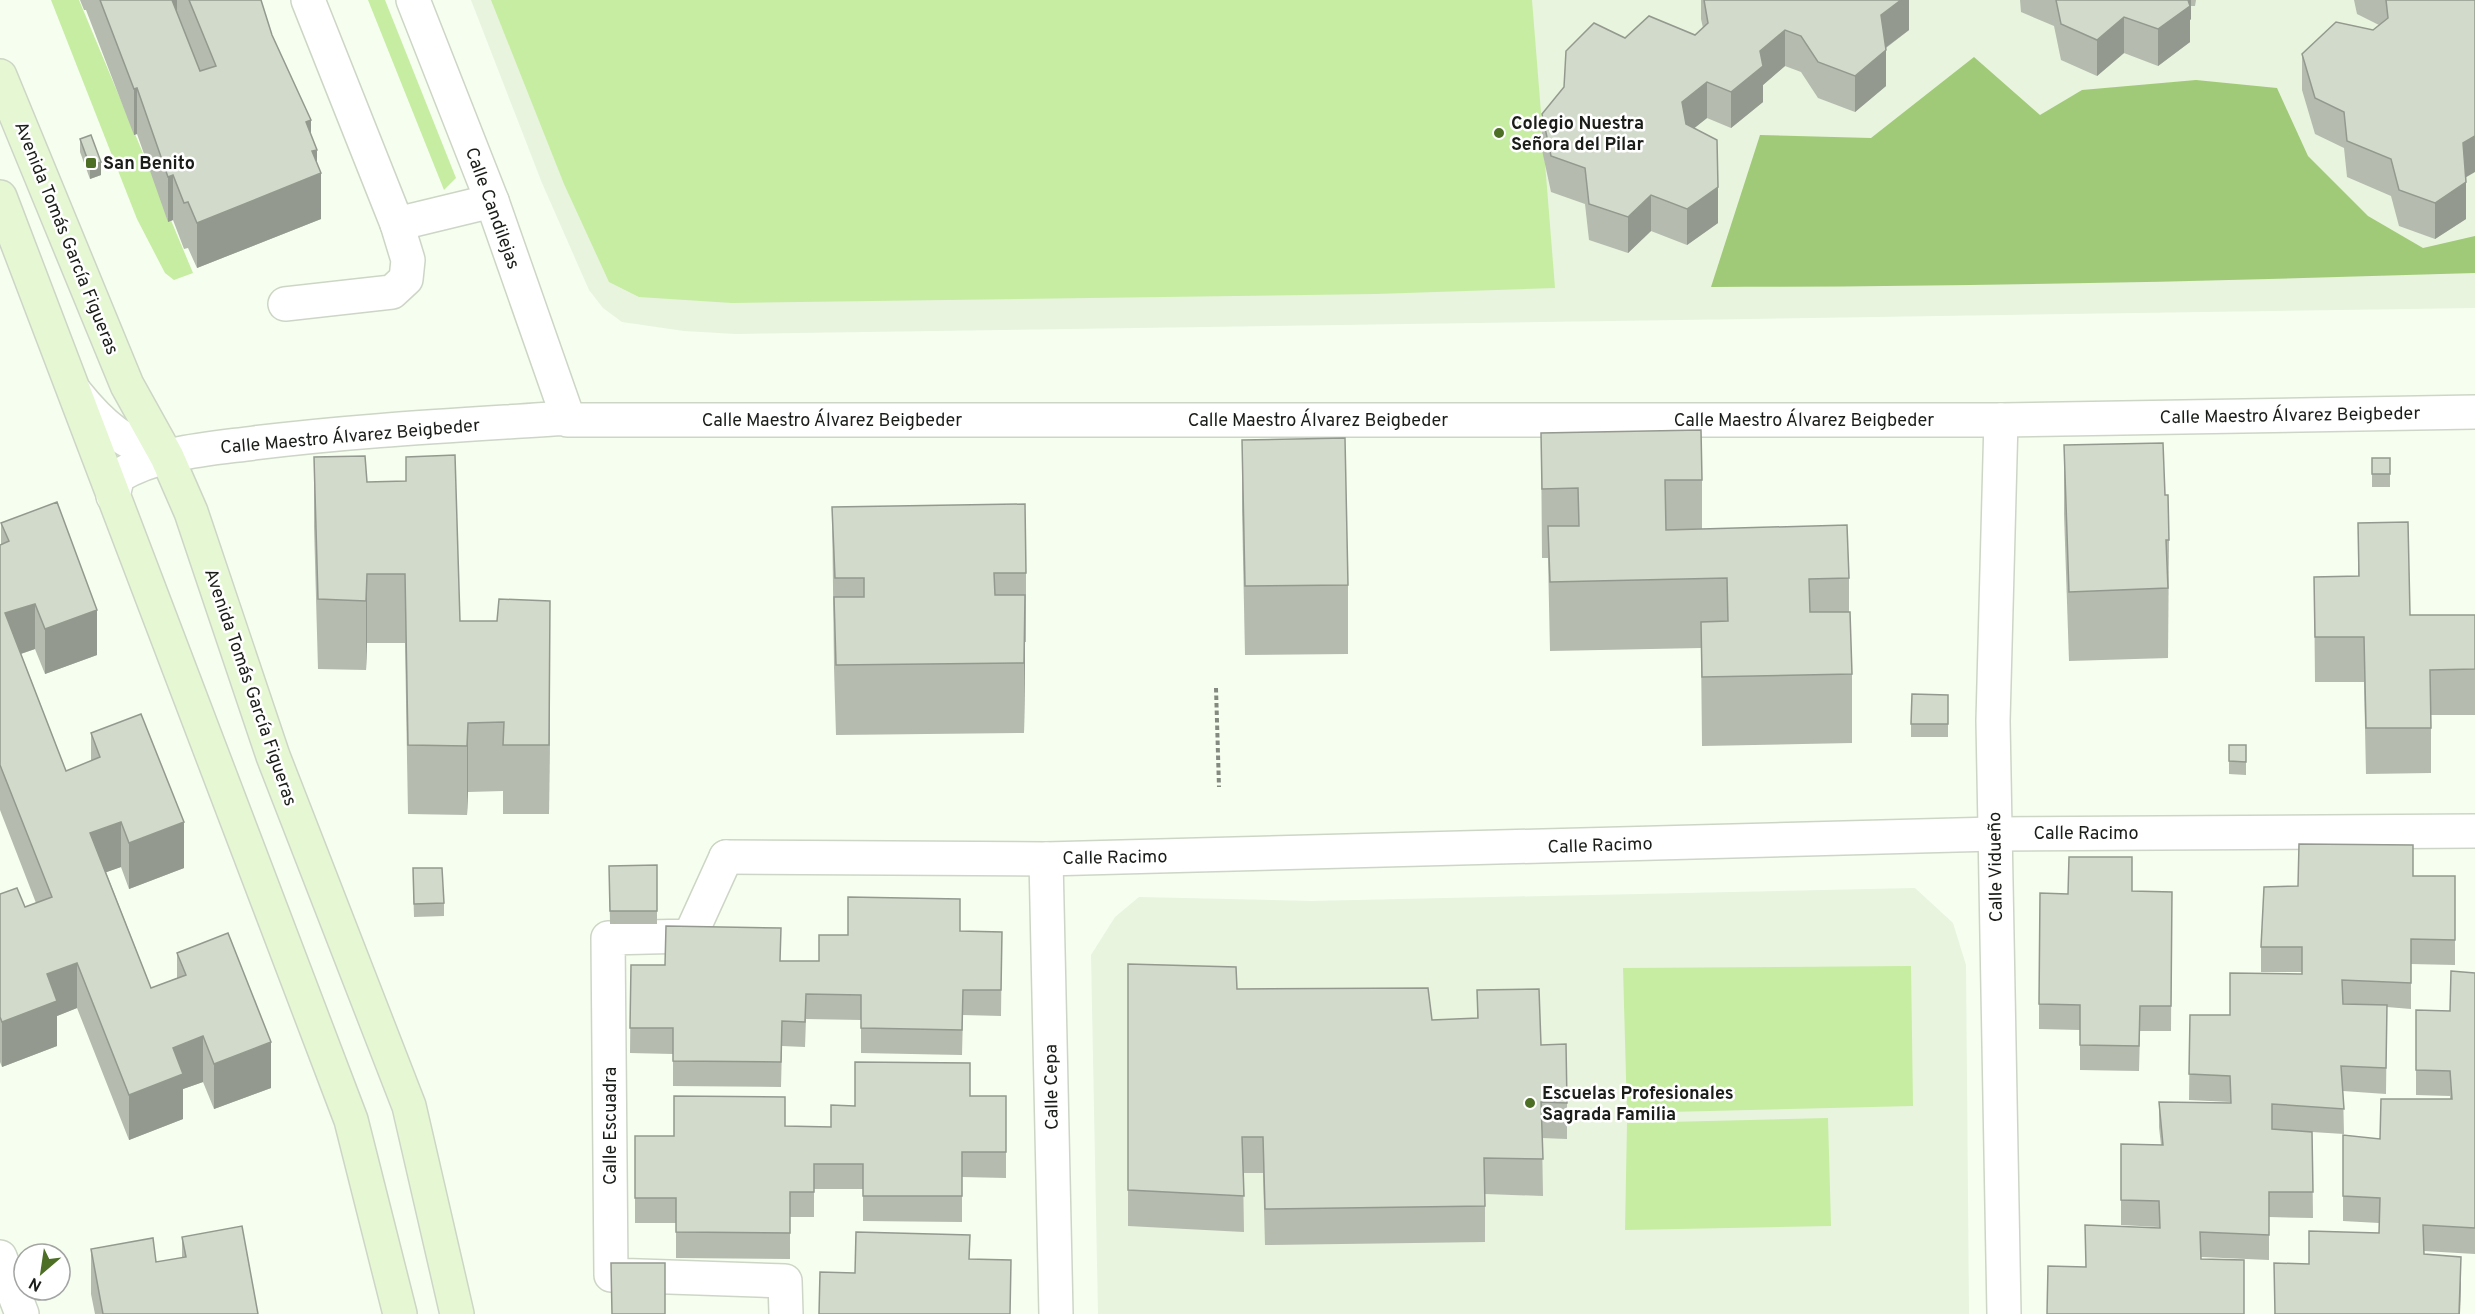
<svg xmlns="http://www.w3.org/2000/svg" width="2475" height="1314" font-family="Overpass,sans-serif">
  <style>
    .built { fill: #e8f4de }
    .green { fill: #c6eda2 }
    .forest { fill: #a0ca78 }
    .lines { fill: none; stroke-linecap: round; stroke-linejoin: round }
    .pedestrian-casing { stroke: #cdd6c6; stroke-width: 36 }
    .minor-casing { stroke: #cdd6c6; stroke-width: 36 }
    .secondary-casing { stroke: #cdd6c6; stroke-width: 36 }
    .path { stroke: #858a80; stroke-width: 4; stroke-dasharray: 4.5 3; stroke-linecap: butt }
    .pedestrian { stroke: #fff; stroke-width: 33 }
    .minor { stroke: #fff; stroke-width: 33 }
    .secondary { stroke: #e6f7d3; stroke-width: 33 }
    .wall { fill: #b5bbaf }
    .shaded-wall { fill: #93998e }
    .building { fill: #d2dacb; stroke: #93998e; stroke-width: 1.5 }
    .poi-dot { fill: #4c6e25; stroke: #fff; stroke-width: 2 }
    .labels { text-anchor: middle; stroke-width: 5; stroke-linejoin: round; paint-order: stroke }
    .poi-label { font-size: 18px; font-weight: bold; fill: #1a1d18; stroke: #fff; text-anchor: start }
    .street-label { font-size: 18px; fill: #1a1d18; stroke: #fff }
  </style>
  <rect width="100%" height="100%" fill="#f6feef"/>
  <!-- built -->
  <g class="built">
    <polygon points="471,0 2475,0 2475,308 736,334 684,331 622,322 603,308 589,290 542,183"/>
    <polygon points="1915,888 1953,923 1966,965 1969,1314 1098,1314 1091,955 1115,917 1139,897 1311,901"/>
  </g>
  <!-- green -->
  <g class="green">
    <polygon points="51,0 79,0 193,273 174,280 165,273 137,219"/>
    <polygon points="368,0 385,0 456,178 444,190"/>
    <polygon points="491,0 1532,0 1555,288 1375,294 732,303 639,297 609,282 564,184"/>
    <polygon points="1911,966 1913,1106 1627,1113 1623,968"/>
    <polygon points="1828,1118 1831,1226 1625,1230 1627,1123"/>
  </g>
  <!-- forest -->
  <path class="forest" d="M1974 57 2040 115 2082 90 2196 80 2277 88 2308 156 2368 216 2423 248 2475 236V273C2220 281 1966 287 1711 287L1760 135 1871 138Z"/>
  <g class="lines">
    <defs>
      <polyline id="pedestrian" points="726,857 690,936 608,938 611,1275 785,1281 786,1314"/>
      <g id="minor">
        <polyline points="308,0 397,224 492,201"/>
        <polyline points="413,0 492,201 568,418"/>
        <polyline points="285,304 392,292 406,279 408,260 397,224"/>
        <path d="M75 392C102 426 125 445 167 457"/>
        <polyline points="2001,420 1993,721 2004,1314"/>
        <path d="M113 496 118 476C158 452 209 449 254 443 358 430 463 425 568 418L567 420H2001L2475 412"/>
        <polyline points="726,857 1046,859 1994,834 2475,831"/>
        <polyline points="1046,859 1056,1314"/>
        <polyline points="0,1257 22,1314"/>
      </g>
      <g id="secondary">
        <polyline points="0,76 127,385 167,457 191,512 273,756 409,1106 457,1314"/>
        <polyline points="0,197 351,1120 400,1314"/>
      </g>
    </defs>
    <!-- pedestrian casing -->
    <use href="#pedestrian" class="pedestrian-casing"/>
    <!-- minor casing -->
    <use href="#minor" class="minor-casing"/>
    <!-- secondary casing -->
    <use href="#secondary" class="secondary-casing"/>
    <!-- path -->
    <polyline class="path" points="1216,688 1219,787"/>
    <!-- pedestrian -->
    <use href="#pedestrian" class="pedestrian"/>
    <!-- minor -->
    <use href="#minor" class="minor"/>
    <!-- secondary -->
    <use href="#secondary" class="secondary"/>
  </g>
  <!-- wall -->
  <g class="wall">
    <polygon points="80,0 261,0 272,35 311,135 317,164 321,219 197,268 188,248 184,249 173,220 168,222 137,134 134,135 86,10 84,10"/>
    <polygon points="1701,0 1909,0 1909,30 1886,48 1886,86 1855,112 1818,98 1801,72 1785,66 1763,85 1763,102 1731,128 1707,118 1694,128 1718,223 1687,245 1651,231 1628,253 1589,240 1585,204 1551,192 1542,150 1542,114 1625,38 1695,35 1703,28 1701,19"/>
    <polygon points="2020,0 2196,0 2195,6 2191,6 2191,19 2190,20 2190,42 2158,66 2124,53 2097,76 2061,60 2054,26 2021,12"/>
    <polygon points="2354,0 2475,0 2466,178 2466,219 2435,239 2399,226 2391,196 2347,177 2344,148 2315,134 2302,90 2302,54 2373,30 2379,25 2357,14"/>
    <polygon points="80,139 101,175 90,179 80,152"/>
    <polygon points="1541,433 1702,480 1702,529 1849,578 1849,612 1852,674 1852,743 1702,746 1701,648 1550,651 1548,558 1542,558"/>
    <polygon points="1242,440 1348,585 1348,654 1245,655 1242,509"/>
    <polygon points="2064,445 2165,495 2169,540 2168,658 2069,661 2064,514"/>
    <polygon points="314,457 367,482 460,621 550,670 549,814 503,814 503,791 468,792 467,815 408,814 405,643 367,643 366,670 318,669 314,526"/>
    <rect x="2372" y="458" width="18" height="29"/>
    <polygon points="832,507 1026,573 1026,642 1025,642 1024,733 836,735 834,667"/>
    <polygon points="1,523 97,655 45,674 35,649 21,654 66,771 91,761 91,733 184,868 129,889 121,867 106,872 151,988 177,978 177,953 271,1088 214,1109 203,1082 183,1089 183,1119 129,1140 77,1008 57,1016 57,1046 2,1067 0,1062 0,894 25,907 36,903 0,810 0,545 1,544"/>
    <polygon points="2358,523 2410,615 2475,615 2475,715 2431,715 2431,773 2366,774 2364,682 2315,682 2314,577 2358,576"/>
    <polygon points="1948,695 1948,737 1911,737 1911,724"/>
    <polygon points="2229,745 2246,745 2246,775 2229,774"/>
    <polygon points="657,865 657,924 610,924 609,866"/>
    <polygon points="2413,876 2455,876 2455,965 2411,964 2411,1009 2387,1007 2386,1094 2343,1091 2344,1134 2312,1132 2313,1218 2269,1217 2269,1260 2201,1257 2086,1267 2159,1228 2159,1227 2121,1225 2121,1144 2161,1145 2159,1127 2159,1102 2230,1103 2230,1102 2189,1100 2190,1015 2230,1015 2302,974 2302,972 2261,972 2261,947 2298,886"/>
    <polygon points="413,881 444,903 444,916 414,917"/>
    <polygon points="2132,891 2172,892 2171,1031 2140,1031 2139,1071 2080,1070 2080,1030 2039,1029 2039,1004 2068,894"/>
    <polygon points="960,931 1002,932 1001,1016 963,1015 962,1055 861,1053 861,1020 806,1019 805,1047 782,1046 781,1087 673,1086 673,1054 630,1053 631,965 665,965 781,961 819,961 848,935"/>
    <polygon points="1128,964 1237,989 1432,1020 1477,1018 1477,990 1541,1045 1567,1103 1567,1139 1542,1138 1543,1196 1485,1194 1485,1242 1265,1245 1263,1173 1243,1173 1244,1232 1128,1226"/>
    <polygon points="2475,973 2475,1254 2424,1251 2424,1254 2461,1282 2460,1314 2274,1314 2309,1264 2309,1231 2379,1233 2379,1223 2343,1221 2343,1135 2380,1139 2450,1099 2450,1096 2416,1095 2416,1010 2450,1011"/>
    <polygon points="970,1096 1006,1096 1006,1178 962,1177 962,1222 863,1221 863,1189 814,1189 814,1217 790,1217 790,1259 676,1258 676,1223 635,1223 635,1136 674,1136 785,1126 831,1127 855,1106"/>
    <polygon points="182,1237 258,1314 95,1314 91,1294 91,1249 156,1262 182,1258"/>
  </g>
  <!-- shaded-wall -->
  <g class="shaded-wall">
    <polygon points="162,0 177,0 177,15"/>
    <polygon points="1901,0 1909,0 1909,30 1881,51 1881,15"/>
    <polygon points="2186,0 2191,0 2191,19 2190,20 2190,42 2158,66 2158,29"/>
    <polygon points="2124,17 2124,53 2097,76 2097,40"/>
    <polygon points="1785,30 1785,66 1763,85 1763,102 1731,128 1731,92 1760,51"/>
    <polygon points="1886,50 1886,86 1855,112 1855,76"/>
    <polygon points="1707,82 1707,118 1682,138 1682,102"/>
    <polygon points="137,88 137,134 134,135 134,89"/>
    <polygon points="311,120 311,166 306,122"/>
    <polygon points="2475,136 2475,172 2463,179 2463,143"/>
    <polygon points="317,150 317,175 321,173 321,219 197,268 197,223 312,151"/>
    <polygon points="101,162 101,175 90,179 90,166"/>
    <polygon points="173,175 173,220 168,222 168,177"/>
    <polygon points="2466,182 2466,219 2435,239 2435,203"/>
    <polygon points="1718,187 1718,223 1687,245 1687,209"/>
    <polygon points="1651,195 1651,231 1628,253 1628,217"/>
    <polygon points="367,574 367,643 366,670 366,601"/>
    <polygon points="1025,595 1025,665 1024,733 1024,663"/>
    <polygon points="550,601 550,670 549,814 549,745"/>
    <polygon points="35,604 35,649 5,659 5,613"/>
    <polygon points="97,610 97,655 45,674 45,629"/>
    <polygon points="468,723 468,792 467,815 467,746"/>
    <polygon points="121,822 121,867 90,878 90,833"/>
    <polygon points="184,822 184,868 129,889 129,843"/>
    <polygon points="77,963 77,1008 57,1016 57,1046 2,1067 2,1022 47,974"/>
    <polygon points="203,1036 203,1082 183,1089 183,1119 129,1140 129,1095 173,1048"/>
    <polygon points="271,1042 271,1088 214,1109 214,1064"/>
    <polygon points="2461,1257 2460,1314 2459,1314"/>
  </g>
  <!-- building -->
  <g class="building">
    <polygon points="100,0 172,0 200,71 216,66 189,0 261,0 272,35 311,120 306,122 317,150 312,151 321,173 197,223 188,202 184,203 173,175 168,177 137,88 134,89"/>
    <polygon points="1704,0 1901,0 1881,15 1886,50 1855,76 1818,62 1801,36 1785,30 1760,51 1763,66 1731,92 1707,82 1682,102 1686,124 1717,140 1718,187 1687,209 1651,195 1628,217 1589,204 1585,168 1551,156 1542,114 1564,87 1566,51 1594,23 1625,38 1649,16 1695,35 1708,23"/>
    <polygon points="2056,0 2188,0 2190,6 2158,29 2124,17 2097,40 2061,24"/>
    <polygon points="2386,0 2475,0 2475,136 2463,143 2466,182 2435,203 2399,190 2391,159 2347,141 2344,112 2315,98 2302,54 2336,22 2373,30 2388,18"/>
    <polygon points="91,135 101,162 90,166 80,139"/>
    <polygon points="1701,430 1702,480 1665,480 1666,530 1847,525 1849,578 1809,579 1810,612 1850,612 1852,674 1702,677 1701,622 1728,621 1727,578 1550,582 1548,526 1579,526 1578,488 1542,489 1541,433"/>
    <polygon points="1345,438 1348,585 1245,586 1242,440"/>
    <polygon points="2163,443 2165,495 2168,495 2169,540 2166,540 2168,588 2069,592 2064,445"/>
    <polygon points="455,455 460,621 497,621 499,599 550,601 549,745 503,745 504,722 468,723 467,746 408,745 405,574 367,574 366,601 318,599 314,457 365,456 367,482 406,481 406,457"/>
    <rect x="2372" y="458" width="18" height="16"/>
    <polygon points="57,502 97,610 45,629 35,604 5,613 66,771 100,757 91,733 141,714 184,822 129,843 121,822 90,833 151,988 186,975 177,953 228,933 271,1042 214,1064 203,1036 173,1048 183,1074 129,1095 77,963 47,974 57,1001 2,1022 0,1017 0,894 17,888 25,907 52,897 0,765 0,545 9,541 1,523"/>
    <polygon points="1025,504 1026,573 994,573 995,595 1025,595 1024,663 836,665 834,597 864,597 864,578 835,578 832,507"/>
    <polygon points="2408,522 2410,615 2475,615 2475,669 2430,670 2431,728 2366,728 2364,637 2315,637 2314,577 2359,576 2358,523"/>
    <polygon points="1912,694 1948,695 1948,724 1911,724"/>
    <polygon points="2229,745 2246,745 2246,762 2229,761"/>
    <polygon points="2299,844 2413,845 2413,876 2455,876 2455,940 2411,939 2411,983 2342,980 2343,1004 2387,1005 2386,1068 2341,1066 2344,1109 2272,1104 2272,1129 2312,1132 2313,1192 2269,1192 2269,1235 2200,1232 2201,1259 2244,1260 2244,1314 2047,1314 2048,1266 2086,1267 2085,1225 2160,1228 2159,1201 2121,1200 2121,1144 2163,1145 2159,1102 2231,1103 2230,1076 2189,1074 2190,1015 2230,1015 2230,973 2302,974 2302,947 2261,947 2264,887 2298,886"/>
    <polygon points="2069,857 2132,857 2132,891 2172,892 2171,1006 2140,1006 2139,1046 2080,1045 2080,1005 2039,1004 2040,893 2068,894"/>
    <polygon points="657,865 657,911 610,911 609,866"/>
    <polygon points="413,868 442,868 444,903 414,904"/>
    <polygon points="848,897 960,899 960,931 1002,932 1001,990 963,990 962,1030 861,1028 861,995 806,994 805,1022 782,1021 781,1062 673,1061 673,1028 630,1028 631,965 665,965 666,926 781,928 780,961 819,961 819,935 848,935"/>
    <polygon points="1128,964 1236,967 1237,989 1428,988 1432,1020 1478,1018 1477,990 1539,989 1541,1045 1566,1044 1567,1103 1541,1102 1543,1159 1484,1158 1485,1206 1265,1209 1263,1137 1242,1137 1244,1196 1128,1190"/>
    <polygon points="2451,971 2475,973 2475,1228 2423,1225 2424,1254 2461,1257 2459,1314 2275,1314 2274,1263 2309,1264 2309,1231 2379,1233 2380,1198 2343,1196 2343,1135 2380,1139 2381,1099 2452,1099 2450,1071 2416,1070 2416,1010 2450,1011"/>
    <polygon points="855,1062 970,1063 970,1096 1006,1096 1006,1152 962,1152 962,1196 863,1196 863,1164 814,1164 814,1192 790,1192 790,1233 676,1232 676,1198 635,1198 635,1136 674,1136 674,1096 785,1097 785,1126 831,1127 831,1105 855,1106"/>
    <polygon points="242,1226 258,1314 103,1314 91,1249 153,1238 156,1262 186,1257 182,1237"/>
    <polygon points="856,1232 970,1235 969,1259 1011,1260 1010,1314 819,1314 820,1272 855,1273"/>
    <polygon points="611,1263 665,1263 665,1314 612,1314"/>
  </g>
  <!-- markers -->
  <g class="poi-dot">
    <circle cx="1499" cy="133" r="6"/>
    <rect x="85" y="157" width="12" height="12" rx="3"/>
    <circle cx="1530" cy="1103" r="6"/>
  </g>
  <g class="labels">
    <!-- poi labels -->
    <g class="poi-label">
      <text x="1511" y="129">Colegio Nuestra<tspan x="1511" dy="21">Señora del Pilar</tspan></text>
      <text x="103" y="169">San Benito</text>
      <text x="1542" y="1099">Escuelas Profesionales<tspan x="1542" dy="21">Sagrada Familia</tspan></text>
    </g>
    <!-- street labels -->
    <g class="street-label">
      <text transform="translate(493 208) rotate(70)" y="6">Calle Candilejas</text>
      <text transform="translate(67 238) rotate(68)" y="6">Avenida Tomás García Figueras</text>
      <text transform="translate(2290 415) rotate(-1)" y="6">Calle Maestro Álvarez Beigbeder</text>
      <text x="832" y="426">Calle Maestro Álvarez Beigbeder</text>
      <text x="1318" y="426">Calle Maestro Álvarez Beigbeder</text>
      <text x="1804" y="426">Calle Maestro Álvarez Beigbeder</text>
      <text transform="translate(350 436) rotate(-5)" y="6">Calle Maestro Álvarez Beigbeder</text>
      <text transform="translate(251 687) rotate(71)" y="6">Avenida Tomás García Figueras</text>
      <text x="2086" y="839">Calle Racimo</text>
      <text transform="translate(1600 845) rotate(-2)" y="6">Calle Racimo</text>
      <text transform="translate(1115 857) rotate(-1)" y="6">Calle Racimo</text>
      <text transform="translate(1995 867) rotate(-91)" y="6">Calle Vidueño</text>
      <text transform="translate(1051 1087) rotate(-91)" y="6">Calle Cepa</text>
      <text transform="translate(610 1126) rotate(-90)" y="6">Calle Escuadra</text>
    </g>
  </g>
  <!-- north arrow -->
  <g transform="translate(42 1272) rotate(209)"><circle r="28" fill="#ffffff" stroke="#a3a5a3" stroke-width="1.5"/>
  <path d="M0-4.5L10 22L0 15L-10 22Z" fill="#4c6e25"/>
  <text y="-9" font-size="16" font-weight="bold" text-anchor="middle" fill="#1a1d18">N</text>
  </g>
</svg>
